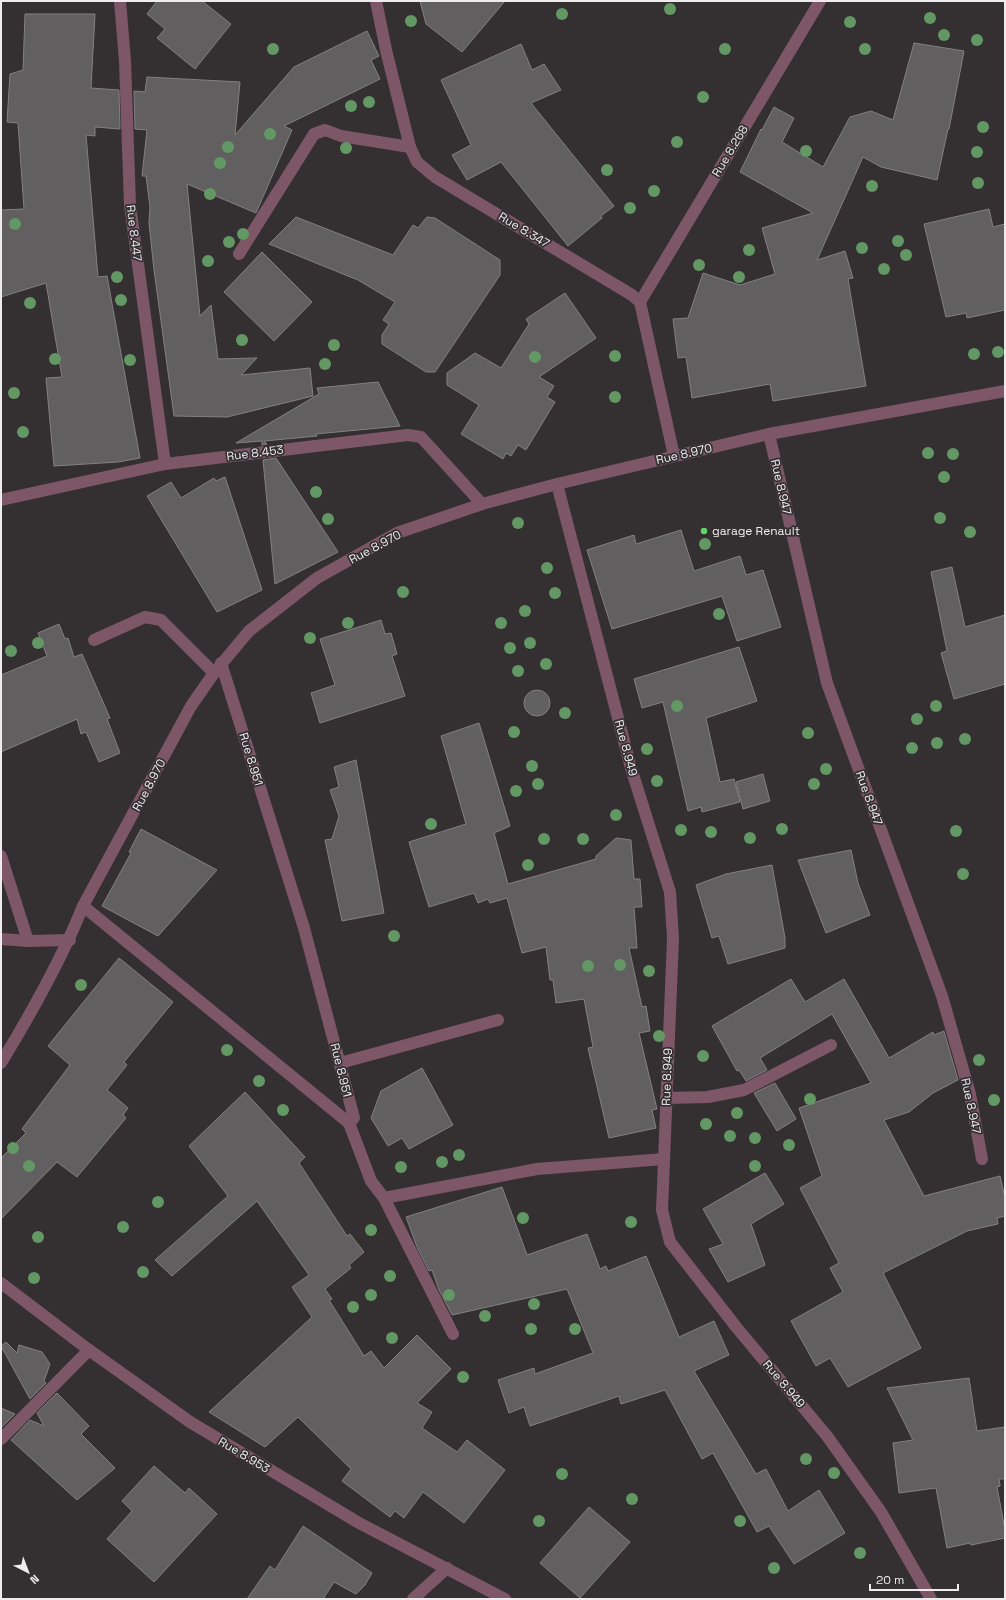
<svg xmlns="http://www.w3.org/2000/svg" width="1006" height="1600" font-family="'Space Grotesk',sans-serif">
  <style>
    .building { fill: #625f60; stroke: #848082 }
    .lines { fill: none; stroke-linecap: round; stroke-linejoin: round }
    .minor { stroke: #7e5767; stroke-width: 12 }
    .tree { fill: #639764 }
    .poi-dot { fill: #62d469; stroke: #343032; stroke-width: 1.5 }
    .labels { text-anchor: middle; stroke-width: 3.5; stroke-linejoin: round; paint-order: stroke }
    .street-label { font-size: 12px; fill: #efeced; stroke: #343032 }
    .poi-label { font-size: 12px; fill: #efeced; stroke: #343032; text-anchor: start }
  </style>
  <rect width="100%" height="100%" fill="#343032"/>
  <!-- building -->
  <g class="building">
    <polygon points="157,1 202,1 231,24 195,69 157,38 165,29 147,14"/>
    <polygon points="420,1 505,1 462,52 426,24"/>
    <polygon points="25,14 95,14 91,88 119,90 120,129 95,127 95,136 86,135 98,277 107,276 140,458 118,462 54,466 46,378 62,377 46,283 1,297 1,210 24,209 18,123 7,122 10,74 23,70"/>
    <polygon points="367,31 379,56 371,60 380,79 284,126 292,130 256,213 187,184 200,316 211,305 218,359 257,358 241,375 310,368 313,396 227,417 174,416 154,270 149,223 150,207 146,176 142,176 147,130 135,129 134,91 145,92 147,77 240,82 235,135 294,67"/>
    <polygon points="914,43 964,51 949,129 948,129 937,180 881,167 863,157 817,260 845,251 853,278 848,279 866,386 773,401 770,384 692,398 686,357 678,358 673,319 688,318 703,273 740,285 775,274 762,228 813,213 740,172 761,129 762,130 774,107 794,118 782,142 823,167 850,117 871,111 893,120"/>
    <polygon points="521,44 532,70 544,64 561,90 531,103 614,206 601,216 602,218 568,246 501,162 467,180 452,155 471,145 441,80"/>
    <polygon points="989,209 993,227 1005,224 1005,310 967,318 966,313 946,317 924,224"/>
    <polygon points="296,217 393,255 413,225 418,228 427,217 435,218 500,260 500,275 435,372 426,372 382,344 382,335 389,324 383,320 395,302 358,280 269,244"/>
    <polygon points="262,252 312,302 274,341 224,292"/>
    <polygon points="565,293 596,338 539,377 554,386 547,397 555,402 526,450 518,445 511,456 506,453 503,459 461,434 479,405 447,385 447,373 475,353 501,368 529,324 526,319"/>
    <polygon points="378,382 400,426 316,434 317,436 264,441 267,444 262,445 262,441 236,443 319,394 317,388"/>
    <polygon points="276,458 338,552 275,584 263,460"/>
    <polygon points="225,477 262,590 217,612 147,496 171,482 181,498 214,478 216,481"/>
    <polygon points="681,530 694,571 740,556 746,575 763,570 781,627 737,641 722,596 612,629 587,550 634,535 636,544"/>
    <polygon points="952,567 965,627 1005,615 1005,684 954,699 941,653 947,651 931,572"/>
    <polygon points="381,620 385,634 391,633 397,654 392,656 405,696 320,723 311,693 335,685 320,639"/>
    <polygon points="59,624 65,639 68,638 74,657 82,654 110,718 107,719 120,753 99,762 86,732 81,734 77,719 1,752 1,675 47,656 38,633"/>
    <polygon points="739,647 757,701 706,718 720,782 734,779 740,802 702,812 701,807 688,811 663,702 642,708 634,679"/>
    <circle cx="537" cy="703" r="13"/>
    <polygon points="479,723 510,826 494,833 508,884 596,859 596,856 616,838 631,840 634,879 640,879 642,907 634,907 637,948 629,948 642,1007 646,1006 650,1031 639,1033 657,1109 652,1110 656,1128 609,1138 588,1048 593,1047 584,999 556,1003 553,980 550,980 546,947 522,953 507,898 490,903 488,899 478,903 474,893 429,907 409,842 466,824 441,736"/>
    <polygon points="356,760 384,913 342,921 325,840 332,839 339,816 330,790 339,787 334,767"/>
    <polygon points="763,774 770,801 743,809 736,782"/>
    <polygon points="141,829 217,870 158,936 102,906 131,853 129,852"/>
    <polygon points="851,850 858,883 870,915 826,933 798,860"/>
    <polygon points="772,865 785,938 785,948 728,964 719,936 712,938 696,885 726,874"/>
    <polygon points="119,958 173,1002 124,1062 127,1065 107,1090 128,1108 123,1115 126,1118 77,1177 57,1162 1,1219 1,1158 26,1133 22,1129 70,1065 48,1046"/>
    <polygon points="791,979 805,1002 844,979 889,1058 933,1032 934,1035 944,1031 958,1080 933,1093 909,1112 884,1120 924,1196 1000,1176 1005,1198 1005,1216 997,1218 998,1224 967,1231 883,1273 921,1348 848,1387 830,1358 816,1366 791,1321 843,1292 830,1268 839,1263 800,1188 822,1176 799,1108 871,1083 832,1014 760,1058 767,1070 746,1081 739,1070 737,1071 712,1026"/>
    <polygon points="422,1068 453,1125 409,1149 402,1138 388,1146 371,1118 381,1091"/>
    <polygon points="775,1083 796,1119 777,1131 754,1093"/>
    <polygon points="245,1092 305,1157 299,1163 347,1236 350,1234 364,1252 349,1265 351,1268 325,1289 332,1299 329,1300 364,1356 371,1351 384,1368 417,1335 451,1369 417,1403 432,1412 422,1428 457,1452 467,1440 505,1470 464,1523 423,1492 404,1518 395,1511 390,1517 342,1481 351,1469 298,1417 265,1447 209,1412 312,1317 292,1287 309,1275 257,1201 172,1276 155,1260 228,1196 189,1146"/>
    <polygon points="765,1173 784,1204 751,1224 765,1265 728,1282 709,1249 723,1244 703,1209"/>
    <polygon points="502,1187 527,1255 587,1234 600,1269 606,1266 608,1271 646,1256 679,1337 714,1321 729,1355 694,1371 756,1474 766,1469 788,1511 819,1490 845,1533 794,1564 769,1526 757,1532 713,1453 702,1459 665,1390 621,1404 619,1396 530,1426 524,1407 509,1413 498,1380 534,1368 535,1374 593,1353 567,1289 452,1315 439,1290 432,1270 429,1271 417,1247 406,1217"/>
    <polygon points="6,1342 17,1353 19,1345 42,1352 50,1364 44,1381 46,1383 30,1399 1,1346"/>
    <polygon points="969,1378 977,1431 1005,1427 1005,1479 999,1479 1000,1486 997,1487 1005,1530 1005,1538 971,1545 970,1543 947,1548 936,1488 899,1493 893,1443 913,1440 887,1388"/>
    <polygon points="57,1393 89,1426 81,1434 115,1468 77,1500 11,1440 30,1420 44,1426 37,1413"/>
    <polygon points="1,1408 15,1414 1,1428"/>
    <polygon points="154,1466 185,1493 189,1488 217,1514 154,1582 107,1539 132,1511 122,1501"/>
    <polygon points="589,1507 630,1542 580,1598 540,1563"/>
    <polygon points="303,1526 372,1573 365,1585 356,1594 334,1582 323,1599 247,1599 270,1566 275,1570"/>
  </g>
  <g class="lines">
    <!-- minor -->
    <g class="minor">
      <polyline points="120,1 125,61 130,205 165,464"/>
      <polyline points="376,1 386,50 410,147 417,162 435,177 632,295 640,302 674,456"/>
      <polyline points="239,254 314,134 325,130 341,136 410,147"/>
      <polyline points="640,302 820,1"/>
      <polyline points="769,434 827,683 942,996 970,1094 982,1159"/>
      <polyline points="557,484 631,768 670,892 673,938 662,1210 670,1242 737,1328 827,1436 881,1512 931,1599"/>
      <polyline points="1,500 165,464 408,435 421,437 482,504"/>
      <polyline points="94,640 145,617 161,620 214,673"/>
      <polyline points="221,663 304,928 354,1118 349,1123 371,1181 384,1198 537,1169 664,1159"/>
      <polyline points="1,856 28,941"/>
      <polyline points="83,906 349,1123"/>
      <polyline points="1,939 28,941 70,940"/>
      <path d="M1 1063C32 1012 61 961 83 906L191 706 214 673 249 631 317 578 397 533 482 504 557 484 769 434 1005 391"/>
      <polyline points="340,1063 498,1020"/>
      <polyline points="666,1098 708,1097 744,1090 831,1045"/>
      <polyline points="384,1198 453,1334"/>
      <polyline points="1,1283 89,1350 190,1422 359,1523 505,1599"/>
      <polyline points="1,1439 89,1350"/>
      <polyline points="413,1599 447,1568"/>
    </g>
  </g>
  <!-- trees -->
  <g class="tree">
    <circle cx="670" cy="9" r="6"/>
    <circle cx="562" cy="14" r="6"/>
    <circle cx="930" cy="18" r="6"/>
    <circle cx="411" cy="21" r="6"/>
    <circle cx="850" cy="22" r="6"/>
    <circle cx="944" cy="35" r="6"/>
    <circle cx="977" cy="40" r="6"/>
    <circle cx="273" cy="49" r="6"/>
    <circle cx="725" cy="49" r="6"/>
    <circle cx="865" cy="49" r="6"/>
    <circle cx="703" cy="97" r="6"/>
    <circle cx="369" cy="102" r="6"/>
    <circle cx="351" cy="106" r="6"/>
    <circle cx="983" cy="127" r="6"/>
    <circle cx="270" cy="134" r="6"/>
    <circle cx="677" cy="142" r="6"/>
    <circle cx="228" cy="147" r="6"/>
    <circle cx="346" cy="148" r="6"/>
    <circle cx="806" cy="151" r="6"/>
    <circle cx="977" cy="152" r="6"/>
    <circle cx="220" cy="163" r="6"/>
    <circle cx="607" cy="170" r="6"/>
    <circle cx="978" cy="183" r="6"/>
    <circle cx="872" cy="186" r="6"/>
    <circle cx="654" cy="191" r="6"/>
    <circle cx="210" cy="194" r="6"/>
    <circle cx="630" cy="208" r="6"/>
    <circle cx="15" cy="224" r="6"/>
    <circle cx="243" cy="234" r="6"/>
    <circle cx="898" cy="241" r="6"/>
    <circle cx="229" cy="242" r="6"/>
    <circle cx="862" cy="248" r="6"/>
    <circle cx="749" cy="250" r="6"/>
    <circle cx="906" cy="255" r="6"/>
    <circle cx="208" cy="261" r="6"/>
    <circle cx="699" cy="265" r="6"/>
    <circle cx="884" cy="269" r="6"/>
    <circle cx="117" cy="277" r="6"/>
    <circle cx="739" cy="277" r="6"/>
    <circle cx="121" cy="300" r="6"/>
    <circle cx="30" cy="303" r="6"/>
    <circle cx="242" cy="340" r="6"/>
    <circle cx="334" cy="345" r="6"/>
    <circle cx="998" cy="352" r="6"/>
    <circle cx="974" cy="354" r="6"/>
    <circle cx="615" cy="356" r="6"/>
    <circle cx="535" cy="357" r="6"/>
    <circle cx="55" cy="359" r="6"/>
    <circle cx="130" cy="360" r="6"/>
    <circle cx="325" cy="364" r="6"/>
    <circle cx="14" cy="393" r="6"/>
    <circle cx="615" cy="397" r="6"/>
    <circle cx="23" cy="432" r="6"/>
    <circle cx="928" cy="453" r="6"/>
    <circle cx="953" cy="454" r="6"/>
    <circle cx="944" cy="477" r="6"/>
    <circle cx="316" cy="492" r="6"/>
    <circle cx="940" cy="518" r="6"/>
    <circle cx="328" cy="519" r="6"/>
    <circle cx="518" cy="523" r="6"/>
    <circle cx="970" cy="532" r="6"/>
    <circle cx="705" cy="544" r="6"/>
    <circle cx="547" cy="568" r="6"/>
    <circle cx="403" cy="592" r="6"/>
    <circle cx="555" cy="593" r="6"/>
    <circle cx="525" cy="611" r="6"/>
    <circle cx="719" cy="614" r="6"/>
    <circle cx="348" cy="623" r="6"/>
    <circle cx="501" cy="623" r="6"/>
    <circle cx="310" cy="638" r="6"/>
    <circle cx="38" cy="643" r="6"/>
    <circle cx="530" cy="643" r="6"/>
    <circle cx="510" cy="648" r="6"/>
    <circle cx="11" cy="651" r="6"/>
    <circle cx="546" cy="664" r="6"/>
    <circle cx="518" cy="671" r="6"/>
    <circle cx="677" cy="706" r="6"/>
    <circle cx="936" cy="706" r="6"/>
    <circle cx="565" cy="713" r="6"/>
    <circle cx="917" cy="719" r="6"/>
    <circle cx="514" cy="732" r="6"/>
    <circle cx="808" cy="733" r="6"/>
    <circle cx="965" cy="739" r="6"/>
    <circle cx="937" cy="743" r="6"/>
    <circle cx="912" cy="748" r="6"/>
    <circle cx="647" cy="749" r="6"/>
    <circle cx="532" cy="766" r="6"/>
    <circle cx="826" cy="769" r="6"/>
    <circle cx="657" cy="781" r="6"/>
    <circle cx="538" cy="784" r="6"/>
    <circle cx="814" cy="784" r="6"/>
    <circle cx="516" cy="791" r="6"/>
    <circle cx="616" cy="815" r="6"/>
    <circle cx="431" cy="824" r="6"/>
    <circle cx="782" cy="829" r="6"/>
    <circle cx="681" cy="830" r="6"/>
    <circle cx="956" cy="831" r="6"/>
    <circle cx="711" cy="832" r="6"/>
    <circle cx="750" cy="838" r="6"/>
    <circle cx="544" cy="839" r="6"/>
    <circle cx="583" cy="839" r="6"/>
    <circle cx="528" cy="865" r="6"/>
    <circle cx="963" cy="874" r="6"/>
    <circle cx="394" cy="936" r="6"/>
    <circle cx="620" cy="965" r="6"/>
    <circle cx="588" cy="966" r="6"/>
    <circle cx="649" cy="971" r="6"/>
    <circle cx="81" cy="985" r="6"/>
    <circle cx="659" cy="1036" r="6"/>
    <circle cx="227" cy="1050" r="6"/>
    <circle cx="703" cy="1056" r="6"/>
    <circle cx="979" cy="1060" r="6"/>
    <circle cx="259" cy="1081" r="6"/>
    <circle cx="810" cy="1099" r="6"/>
    <circle cx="994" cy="1100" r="6"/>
    <circle cx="283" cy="1110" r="6"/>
    <circle cx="737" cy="1113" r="6"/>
    <circle cx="706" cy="1124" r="6"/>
    <circle cx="730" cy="1136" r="6"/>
    <circle cx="755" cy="1138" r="6"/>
    <circle cx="789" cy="1145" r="6"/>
    <circle cx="13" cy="1148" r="6"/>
    <circle cx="459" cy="1155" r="6"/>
    <circle cx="442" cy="1162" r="6"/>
    <circle cx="29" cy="1166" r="6"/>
    <circle cx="755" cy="1166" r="6"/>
    <circle cx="401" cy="1167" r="6"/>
    <circle cx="158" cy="1202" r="6"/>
    <circle cx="523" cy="1218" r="6"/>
    <circle cx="631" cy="1222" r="6"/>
    <circle cx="123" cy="1227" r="6"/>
    <circle cx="371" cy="1230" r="6"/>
    <circle cx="38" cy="1237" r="6"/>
    <circle cx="143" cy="1272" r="6"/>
    <circle cx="390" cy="1276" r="6"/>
    <circle cx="34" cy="1278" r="6"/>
    <circle cx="371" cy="1295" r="6"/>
    <circle cx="449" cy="1295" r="6"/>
    <circle cx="534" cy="1304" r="6"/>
    <circle cx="353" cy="1307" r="6"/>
    <circle cx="485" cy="1316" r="6"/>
    <circle cx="531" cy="1329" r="6"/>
    <circle cx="575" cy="1329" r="6"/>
    <circle cx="392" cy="1338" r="6"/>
    <circle cx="463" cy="1377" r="6"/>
    <circle cx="806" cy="1459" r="6"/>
    <circle cx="834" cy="1473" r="6"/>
    <circle cx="562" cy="1474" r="6"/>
    <circle cx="632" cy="1499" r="6"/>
    <circle cx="539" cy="1521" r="6"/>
    <circle cx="740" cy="1521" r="6"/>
    <circle cx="860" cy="1553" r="6"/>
    <circle cx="774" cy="1568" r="6"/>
  </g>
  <!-- markers -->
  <circle class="poi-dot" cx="704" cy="531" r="4"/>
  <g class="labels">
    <!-- street labels -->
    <g class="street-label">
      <text transform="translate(730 151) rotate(-59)" y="4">Rue 8.268</text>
      <text transform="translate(524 230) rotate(31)" y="4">Rue 8.347</text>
      <text transform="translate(134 233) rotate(83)" y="4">Rue 8.447</text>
      <text transform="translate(255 453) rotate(-7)" y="4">Rue 8.453</text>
      <text transform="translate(684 454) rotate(-13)" y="4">Rue 8.970</text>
      <text transform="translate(781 487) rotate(77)" y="4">Rue 8.947</text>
      <text transform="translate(375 547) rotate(-28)" y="4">Rue 8.970</text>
      <text transform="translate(626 748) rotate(75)" y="4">Rue 8.949</text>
      <text transform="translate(251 759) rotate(73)" y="4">Rue 8.951</text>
      <text transform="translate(149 785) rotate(-62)" y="4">Rue 8.970</text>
      <text transform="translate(869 798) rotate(70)" y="4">Rue 8.947</text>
      <text transform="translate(341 1070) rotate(76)" y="4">Rue 8.951</text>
      <text transform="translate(667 1077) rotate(-88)" y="4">Rue 8.949</text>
      <text transform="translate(971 1106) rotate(78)" y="4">Rue 8.947</text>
      <text transform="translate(784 1384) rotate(50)" y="4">Rue 8.949</text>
      <text transform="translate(244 1455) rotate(31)" y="4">Rue 8.953</text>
    </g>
    <!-- poi labels -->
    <g class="poi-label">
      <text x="712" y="535">garage Renault</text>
    </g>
  </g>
  <!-- border -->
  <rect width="1006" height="1600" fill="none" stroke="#efeced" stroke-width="4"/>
  <!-- north arrow -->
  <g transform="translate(28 1572) rotate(138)" stroke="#343032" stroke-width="3" paint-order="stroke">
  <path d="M0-3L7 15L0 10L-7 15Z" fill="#efeced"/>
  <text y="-6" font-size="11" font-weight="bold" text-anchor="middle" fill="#efeced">N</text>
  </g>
  <!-- scale -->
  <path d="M870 1584v6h88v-6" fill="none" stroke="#efeced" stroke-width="2"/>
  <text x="876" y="1584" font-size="12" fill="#efeced" stroke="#343032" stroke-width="3" paint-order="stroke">20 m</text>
</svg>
